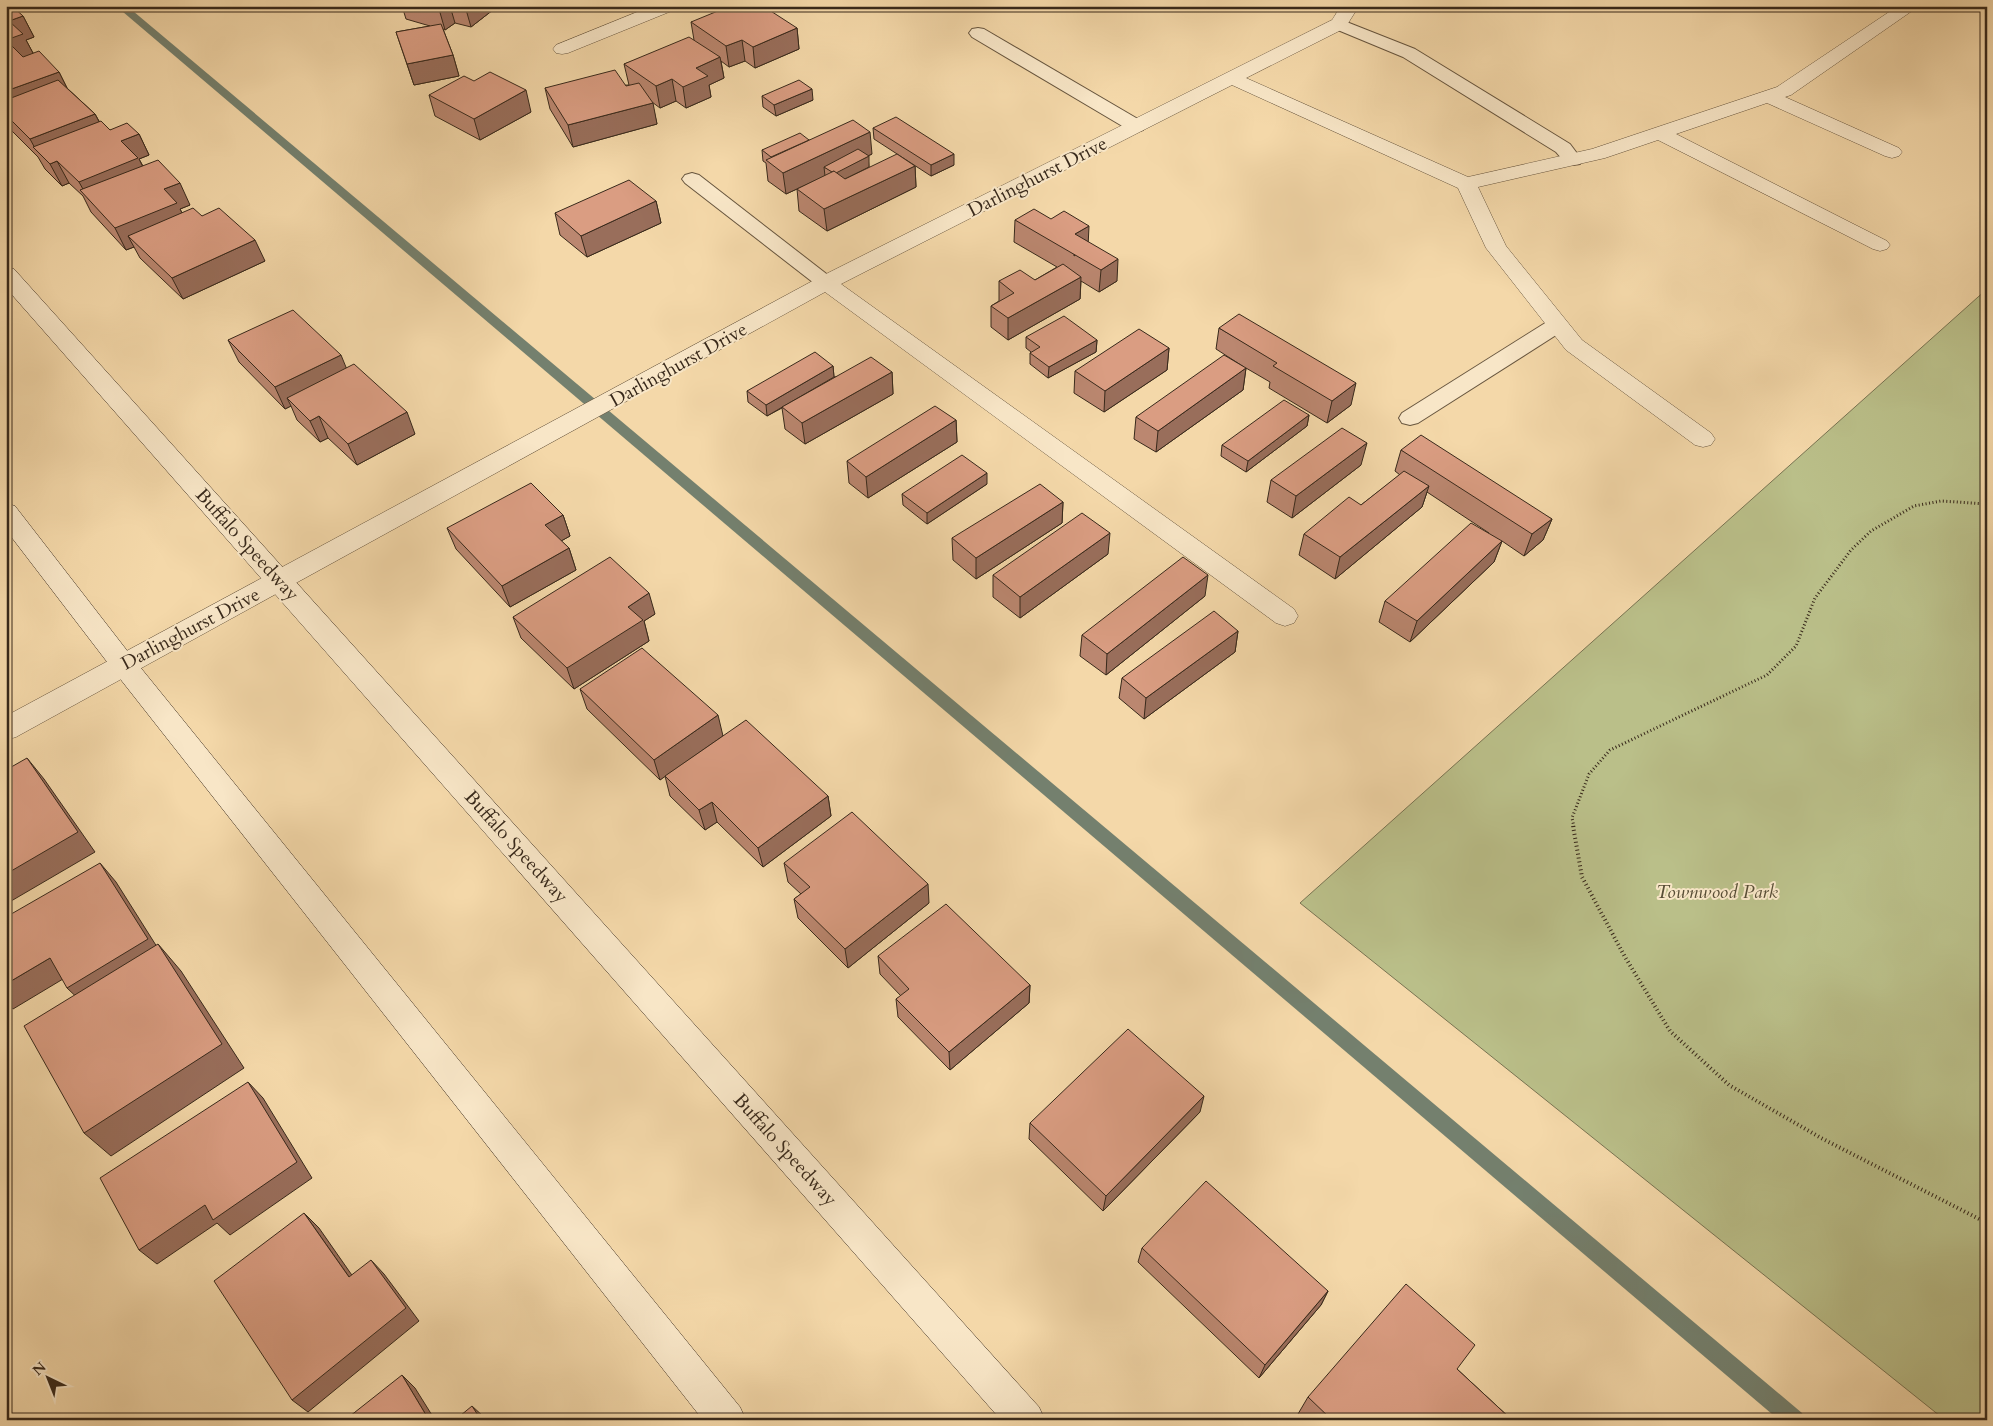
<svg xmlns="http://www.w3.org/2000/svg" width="1993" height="1426" font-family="Cardo,serif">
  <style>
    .green { fill: #babf89; stroke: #797452 }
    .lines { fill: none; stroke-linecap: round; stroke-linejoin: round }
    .stream { fill: #74806e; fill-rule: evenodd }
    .service-casing { stroke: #67553e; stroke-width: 2 }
    .minor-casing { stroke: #67553e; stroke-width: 1 }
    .secondary-casing { stroke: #38291b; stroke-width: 1 }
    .path-far1 { stroke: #38291b; stroke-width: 3; stroke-dasharray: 1 2.5; stroke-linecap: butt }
    .path { stroke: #38291b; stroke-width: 4; stroke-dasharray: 1 3; stroke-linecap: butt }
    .service { fill: #f8e6c7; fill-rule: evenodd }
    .minor { fill: #f8e6c7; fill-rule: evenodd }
    .secondary { fill: #f8e6c7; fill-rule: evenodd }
    .wall { fill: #bb8770; stroke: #38291b }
    .shaded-wall { fill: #996e5b; stroke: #38291b }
    .building { fill: #da9d82; stroke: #38291b }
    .labels { text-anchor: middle; stroke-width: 4; stroke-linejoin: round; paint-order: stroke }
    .street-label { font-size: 19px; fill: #38291b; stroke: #f8e6c7 }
    .park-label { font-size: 19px; font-style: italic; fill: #584e36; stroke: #f8e6c7 }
  </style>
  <rect width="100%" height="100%" fill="#f4d8a9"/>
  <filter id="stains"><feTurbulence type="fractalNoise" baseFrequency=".004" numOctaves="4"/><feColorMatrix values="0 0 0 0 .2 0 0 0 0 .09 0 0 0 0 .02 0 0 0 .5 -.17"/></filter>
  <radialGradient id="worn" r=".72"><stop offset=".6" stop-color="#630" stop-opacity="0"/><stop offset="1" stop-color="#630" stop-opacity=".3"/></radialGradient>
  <!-- green -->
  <polygon class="green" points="1987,289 1987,1420 1945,1420 1300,903"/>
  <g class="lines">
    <!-- stream -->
    <polygon class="stream" points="116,6 127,6 1802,1413 1805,1420 1779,1420"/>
    <defs>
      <g id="service">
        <path d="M1339 19 1415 49 1570 144 1582 160 1580 164C1567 167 1564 161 1556 152L1403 57 1333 28 1330 24 1333 20Z"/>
        <polygon points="978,28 984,29 1143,122 1145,126 1143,130 1136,132 1129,130 972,37 969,33 972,29"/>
        <polygon points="692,173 699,175 833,279 836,283 833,287 826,289 819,287 685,183 682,179 685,175"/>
        <polygon points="1557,318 1564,320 1568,325 1564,330 1418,423 1410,425 1402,423 1399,418 1402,413 1550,320"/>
      </g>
      <g id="minor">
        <polygon points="652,6 677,6 674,10 568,53 562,54 556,53 553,49 556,45"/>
        <polygon points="1341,6 1359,6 1345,28 1246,78 1468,177 1592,149 1777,87 1898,6 1919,6 1791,95 1785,97 1899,148 1902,152 1899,156 1892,158 1885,156 1767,103 1676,134 1887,241 1890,245 1887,249 1880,251 1873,249 1658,140 1605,158 1478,187 1506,246 1582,340 1711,433 1715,439 1711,445 1703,447 1695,445 1566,350 1486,248 1458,188 1232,85 841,284 1294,609 1298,616 1294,623 1285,626 1276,623 825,292 16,737 6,740 6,716 818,278 1332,20"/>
      </g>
      <g id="secondary">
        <polygon points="6,268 14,269 1039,1407 1045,1420 1001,1420 6,288"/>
        <polygon points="6,503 15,506 132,657 740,1407 746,1420 703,1420 114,671 6,530"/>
      </g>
    </defs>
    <!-- service casing -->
    <use href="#service" class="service-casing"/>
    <!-- minor casing -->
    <use href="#minor" class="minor-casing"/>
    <!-- secondary casing -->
    <use href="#secondary" class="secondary-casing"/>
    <!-- path-far1 -->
    <polyline class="path-far1" points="1574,827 1572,818 1589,774 1610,750 1767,675 1796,646 1815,598 1851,550 1871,531 1914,506 1941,501 1987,504"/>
    <!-- path -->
    <polyline class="path" points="1573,826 1582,877 1625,957 1670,1031 1729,1085 1821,1138 1987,1223"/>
    <!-- service -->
    <use href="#service" class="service"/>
    <!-- minor -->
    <use href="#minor" class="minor"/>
    <!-- secondary -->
    <use href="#secondary" class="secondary"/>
  </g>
  <!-- wall -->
  <g class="wall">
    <polygon points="6,6 23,16 34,37 26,40 33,53 59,72 67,88 95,114 99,121 110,130 139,134 149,155 139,159 143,166 190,205 180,209 182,213 202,216 265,261 183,299 140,258 134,247 126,250 91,212 83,196 69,183 62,186 45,169 38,157 6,125"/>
    <polygon points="402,6 498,6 471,27 455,23 445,30 443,29 453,55 459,76 414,85 396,32 430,26 406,19"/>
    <polygon points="691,22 797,28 799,49 755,68 745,61 729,67 721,61 724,78 709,85 711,97 686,108 676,101 660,108 652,102 657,124 573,147 550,109 545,88 629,85 624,64 694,40"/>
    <polygon points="429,95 531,112 480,140 435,116"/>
    <polygon points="762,96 813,100 776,116 763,107"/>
    <polygon points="873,128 954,165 931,176 874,139"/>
    <polygon points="809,140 872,154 868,156 869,167 857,173 915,166 916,187 827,231 799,211 797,189 786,194 768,181 766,163 763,161 762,150"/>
    <polygon points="656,201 661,223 587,257 560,235 555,213"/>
    <polygon points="1015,220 1088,242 1117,281 1099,292 1081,281 1080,299 1008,340 991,327 991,306 999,301 999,281 1035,280 1057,267 1014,242"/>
    <polygon points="1219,328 1351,405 1327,423 1269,388 1270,382 1246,368 1243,390 1156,452 1134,439 1136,417 1244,367 1216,349"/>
    <polygon points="1026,337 1097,340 1096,352 1048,378 1030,364 1030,353 1031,352 1026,348"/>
    <polygon points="228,340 347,368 415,434 357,465 328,438 320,442 297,420 291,406 285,409 239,362"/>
    <polygon points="1169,348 1167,370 1104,412 1074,393 1075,371"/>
    <polygon points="833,366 834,377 892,372 893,394 805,444 785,429 782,408 767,416 748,402 747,391"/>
    <polygon points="1309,415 1307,426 1246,472 1221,456 1222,445"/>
    <polygon points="956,420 957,442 868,498 849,483 847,461"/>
    <polygon points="1401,450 1552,519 1543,540 1524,556 1502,541 1494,562 1410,642 1379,622 1385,601 1489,533 1427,492 1422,507 1335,579 1299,555 1304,534 1361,505 1400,475 1395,471"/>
    <polygon points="1361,465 1292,518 1267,502 1271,480"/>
    <polygon points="987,484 927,524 903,505 902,494"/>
    <polygon points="1063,502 1062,523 976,579 953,560 952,538"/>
    <polygon points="563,515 570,536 561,541 569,548 576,570 510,607 456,549 447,528"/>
    <polygon points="1108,554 1020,618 993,597 993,575"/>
    <polygon points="1205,596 1106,675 1080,656 1082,635"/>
    <polygon points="655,614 644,621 649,641 574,689 521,638 513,617"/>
    <polygon points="1238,631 1235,652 1144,719 1119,698 1122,678"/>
    <polygon points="580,689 723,736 828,796 831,816 763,867 717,822 705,830 670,796 665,776 660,780 587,709"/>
    <polygon points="784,863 929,903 848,968 798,918 794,899 801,894 788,882"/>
    <polygon points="878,956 1030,985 1029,1003 950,1070 898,1017 896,999 901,996 880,974"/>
    <polygon points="1200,1112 1103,1211 1029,1139 1030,1123"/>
    <polygon points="1142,1248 1328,1291 1321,1305 1259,1378 1138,1262"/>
    <polygon points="1457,1369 1512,1420 1304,1420 1298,1414 1308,1397"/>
  </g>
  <!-- shaded-wall -->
  <g class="shaded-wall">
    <polygon points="443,6 450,6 455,23 445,30 439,9"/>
    <polygon points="465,6 498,6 471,27"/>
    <polygon points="23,16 34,37 26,40 34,55 6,65 6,40 9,21"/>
    <polygon points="797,28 799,49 755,68 753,47"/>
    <polygon points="742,40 745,61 729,67 726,46"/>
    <polygon points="453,55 459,76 414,85 407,64"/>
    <polygon points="720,57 724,78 709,85 711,97 686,108 683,87 696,68"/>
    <polygon points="59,72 70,94 6,115 6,91"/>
    <polygon points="672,79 676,101 660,108 656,86"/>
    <polygon points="812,89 813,100 776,116 774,105"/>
    <polygon points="526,90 531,112 480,140 474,119"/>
    <polygon points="653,103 657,124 573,147 568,125"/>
    <polygon points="95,114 106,135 36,150 30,139"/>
    <polygon points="870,132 872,154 833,172 824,167 825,176 786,194 783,173"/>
    <polygon points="139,134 149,155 139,159 149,179 89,200 79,182 121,141"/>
    <polygon points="954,154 954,165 931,176 931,165"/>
    <polygon points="869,156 869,167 835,184 834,173"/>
    <polygon points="57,161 69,183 62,186 50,164"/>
    <polygon points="915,166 916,187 827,231 824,209"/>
    <polygon points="180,183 190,205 180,209 188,225 128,236 134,247 126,250 115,228 164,189"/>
    <polygon points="656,201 661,223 587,257 581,236"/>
    <polygon points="1089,226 1088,247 1074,256 1075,234"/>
    <polygon points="255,240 265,261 183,299 172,278"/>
    <polygon points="1118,259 1117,281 1099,292 1101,270"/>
    <polygon points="1081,277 1080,299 1008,340 1008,318"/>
    <polygon points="1097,340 1096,352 1048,378 1049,367"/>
    <polygon points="1169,348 1167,370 1104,412 1105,391"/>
    <polygon points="341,355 350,377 287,398 291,406 285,409 275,387"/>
    <polygon points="833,366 834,377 767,416 766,405"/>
    <polygon points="1246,368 1243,390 1156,452 1158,431"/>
    <polygon points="892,372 893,394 805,444 802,423"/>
    <polygon points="1356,383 1351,405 1327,423 1332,401"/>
    <polygon points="407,412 415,434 357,465 348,444"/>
    <polygon points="1309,415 1307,426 1246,472 1248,461"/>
    <polygon points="319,416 328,438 320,442 310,421"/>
    <polygon points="956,420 957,442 868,498 866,477"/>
    <polygon points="1367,443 1361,465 1292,518 1296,496"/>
    <polygon points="987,473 987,484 927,524 927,513"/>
    <polygon points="1429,486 1422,507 1335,579 1340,557"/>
    <polygon points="1063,502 1062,523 976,579 976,558"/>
    <polygon points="563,515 570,536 552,546 545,525"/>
    <polygon points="1552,519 1543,540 1524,556 1532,534"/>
    <polygon points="1110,533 1108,554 1020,618 1020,597"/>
    <polygon points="1502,541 1494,562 1410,642 1417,621"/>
    <polygon points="569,548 576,570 510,607 502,586"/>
    <polygon points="1208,575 1205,596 1106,675 1107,654"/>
    <polygon points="649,593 655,614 644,621 649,641 574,689 567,668 628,607"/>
    <polygon points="1238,631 1235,652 1144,719 1146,698"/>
    <polygon points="718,715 723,736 660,780 654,760"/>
    <polygon points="27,758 44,779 95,852 6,904 6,874"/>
    <polygon points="828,796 831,816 763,867 758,848"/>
    <polygon points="712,802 717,822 705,830 699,810"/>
    <polygon points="100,863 116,882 164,958 85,1005 67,988"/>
    <polygon points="928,884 929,903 848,968 845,949"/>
    <polygon points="158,944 181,971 244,1068 111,1156 84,1133"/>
    <polygon points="50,958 68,976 13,1009 6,1003 6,984"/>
    <polygon points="1030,985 1029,1003 950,1070 949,1052"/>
    <polygon points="248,1082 263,1098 312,1178 230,1235 217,1223 157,1264 139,1250"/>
    <polygon points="1204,1096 1200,1112 1103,1211 1106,1196"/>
    <polygon points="304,1213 319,1228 363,1291 349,1277"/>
    <polygon points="371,1260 384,1274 419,1321 308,1412 292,1400"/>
    <polygon points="1328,1291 1321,1305 1259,1378 1265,1365"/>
    <polygon points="402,1375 415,1388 435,1420 429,1420"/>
    <polygon points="472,1406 484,1417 486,1420 481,1420"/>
  </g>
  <!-- building -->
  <g class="building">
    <polygon points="6,6 12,6 23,16 9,21 23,34 6,40"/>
    <polygon points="429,6 443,6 439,9"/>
    <polygon points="730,6 763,6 797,28 753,47 742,40 726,46 691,22"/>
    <polygon points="441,24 453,55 407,64 396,32"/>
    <polygon points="689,37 720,57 696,68 708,76 683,87 672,79 656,86 624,64"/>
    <polygon points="11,45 23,57 39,51 59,72 6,91 6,46"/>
    <polygon points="615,70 626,86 639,83 653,103 568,125 545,88"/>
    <polygon points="490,72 526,90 474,119 429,95 464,76 474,81"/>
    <polygon points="58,80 95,114 30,139 6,115 6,100"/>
    <polygon points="799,80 812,89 774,105 762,96"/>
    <polygon points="896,117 954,154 931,165 873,128"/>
    <polygon points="853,120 870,132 783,173 766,160"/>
    <polygon points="101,121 110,130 127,123 139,134 121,141 138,158 79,182 57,161 50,164 33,147"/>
    <polygon points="800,133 809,140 771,157 762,150"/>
    <polygon points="858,149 869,156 836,173 834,171 832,172 824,167"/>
    <polygon points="897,154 915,166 824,209 797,189 834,171 845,179"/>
    <polygon points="158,160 180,183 164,189 177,203 115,228 80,190"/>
    <polygon points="629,180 656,201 581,236 555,213"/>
    <polygon points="193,208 202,216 219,208 255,240 172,278 128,236"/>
    <polygon points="1034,209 1051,219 1064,211 1089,226 1075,234 1118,259 1101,270 1015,220"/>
    <polygon points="1063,264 1081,277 1008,318 991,306 1014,293 999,281 1020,270 1035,280"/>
    <polygon points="293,310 341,355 275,387 228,340"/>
    <polygon points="1239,314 1356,383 1332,401 1273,366 1277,363 1219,328"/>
    <polygon points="1064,316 1097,340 1049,367 1030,353 1040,347 1026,337"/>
    <polygon points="1139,329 1169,348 1105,391 1075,371"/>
    <polygon points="815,352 833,366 766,405 747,391"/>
    <polygon points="1224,355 1246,368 1158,431 1136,417"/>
    <polygon points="871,357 892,372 802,423 782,407"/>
    <polygon points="354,364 407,412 348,444 319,416 310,421 287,398"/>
    <polygon points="1284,400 1309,415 1248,461 1222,445"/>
    <polygon points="935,406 956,420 866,477 847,461"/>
    <polygon points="1342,428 1367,443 1296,496 1271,480"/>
    <polygon points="1421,435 1552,519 1532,534 1401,450"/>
    <polygon points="962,455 987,473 927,513 902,494"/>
    <polygon points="1404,471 1429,486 1340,557 1304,534 1349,497 1361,505"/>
    <polygon points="531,483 563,515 545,525 569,548 502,586 447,528"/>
    <polygon points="1040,484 1063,502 976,558 952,538"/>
    <polygon points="1082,513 1110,533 1020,597 993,575"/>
    <polygon points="1471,523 1502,541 1417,621 1385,601"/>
    <polygon points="610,557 649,593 628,607 643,620 567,668 513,617"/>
    <polygon points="1183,557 1208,575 1107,654 1082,635"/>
    <polygon points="1214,611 1238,631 1146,698 1122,678"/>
    <polygon points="642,648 718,715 654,760 580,689"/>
    <polygon points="746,720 828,796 758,848 712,802 699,810 665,776"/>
    <polygon points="27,758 78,832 6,874 6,770"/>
    <polygon points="852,812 928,884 845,949 794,899 810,887 784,863"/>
    <polygon points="100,863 148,939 67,988 50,958 6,984 6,917"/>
    <polygon points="946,904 1030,985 949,1052 896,999 909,989 878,956"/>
    <polygon points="158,944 222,1044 84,1133 24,1026"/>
    <polygon points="1128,1029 1204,1096 1106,1196 1030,1123"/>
    <polygon points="248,1082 297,1162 213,1220 205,1205 139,1250 100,1178"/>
    <polygon points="1206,1181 1328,1291 1265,1365 1142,1248"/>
    <polygon points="304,1213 349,1277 371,1260 406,1308 292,1400 214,1281"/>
    <polygon points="1406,1284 1475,1345 1457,1369 1512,1420 1332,1420 1308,1397"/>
    <polygon points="402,1375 429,1420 345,1420"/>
    <polygon points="472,1406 481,1420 455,1420"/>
  </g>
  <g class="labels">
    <!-- street labels -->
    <g class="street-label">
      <text transform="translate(1037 176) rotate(-27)" y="7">Darlinghurst Drive</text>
      <text transform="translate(678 364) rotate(-29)" y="7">Darlinghurst Drive</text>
      <text transform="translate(248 544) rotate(48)" y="7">Buffalo Speedway</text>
      <text transform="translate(190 628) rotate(-28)" y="7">Darlinghurst Drive</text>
      <text transform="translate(517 846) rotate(48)" y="7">Buffalo Speedway</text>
      <text transform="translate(786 1149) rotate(48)" y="7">Buffalo Speedway</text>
    </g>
    <!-- park labels -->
    <g class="park-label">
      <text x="1717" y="898">Townwood Park</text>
    </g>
  </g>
  <!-- margin -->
  <rect width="1993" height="1426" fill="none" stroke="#f4d8a9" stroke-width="25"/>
  <rect x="8" y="8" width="1978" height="1411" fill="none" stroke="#38291b" stroke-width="2.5"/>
  <rect x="12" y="12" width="1968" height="1401" fill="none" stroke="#38291b"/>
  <!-- north arrow -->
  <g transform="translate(48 1378) rotate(317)" stroke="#f8e6c7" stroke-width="4" paint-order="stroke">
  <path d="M0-4L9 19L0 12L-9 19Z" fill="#38291b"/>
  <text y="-8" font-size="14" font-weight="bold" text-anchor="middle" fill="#38291b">N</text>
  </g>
  <rect width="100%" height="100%" filter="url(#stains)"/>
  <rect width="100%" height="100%" fill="url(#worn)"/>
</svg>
